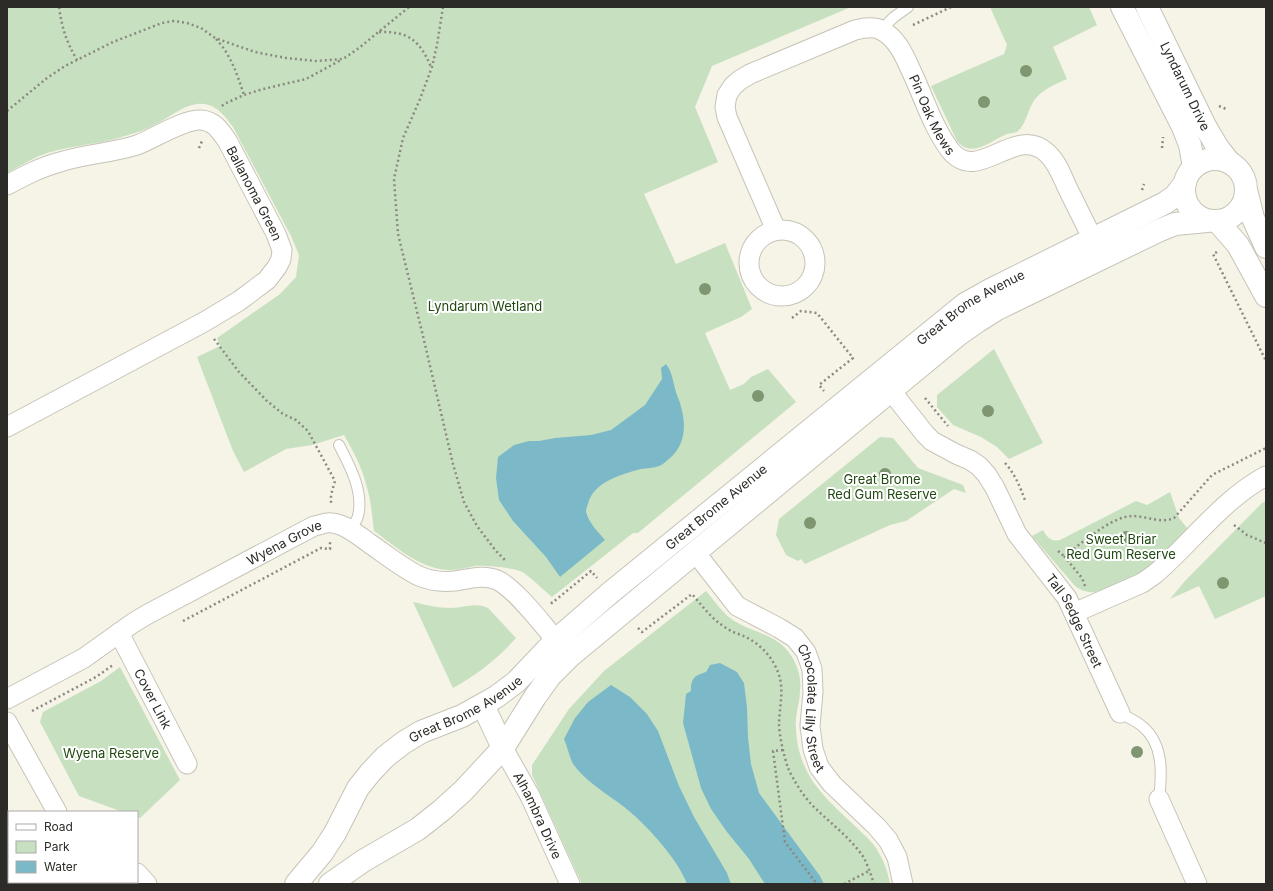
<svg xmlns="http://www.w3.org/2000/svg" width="1273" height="891" font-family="Inter,sans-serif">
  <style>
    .green { fill: #c7e1c0 }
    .water { fill: #7cb9c8 }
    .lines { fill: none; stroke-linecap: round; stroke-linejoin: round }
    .service-casing { stroke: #c6c3b7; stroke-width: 12 }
    .minor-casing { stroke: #c6c3b7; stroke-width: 21 }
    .tertiary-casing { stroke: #c6c3b7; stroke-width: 24 }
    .path { stroke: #8b8981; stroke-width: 2.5; stroke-dasharray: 2 3; stroke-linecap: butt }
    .service { stroke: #fff; stroke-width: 10 }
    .minor { stroke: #fff; stroke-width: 19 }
    .tertiary { stroke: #fff; stroke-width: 22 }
    .tree { fill: #809671 }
    .labels { text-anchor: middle; stroke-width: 4; stroke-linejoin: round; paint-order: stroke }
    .street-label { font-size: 13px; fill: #2c2b27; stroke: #fff }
    .park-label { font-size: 13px; fill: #204910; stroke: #fff }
  </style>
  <rect width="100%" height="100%" fill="#f6f3e7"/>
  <!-- green -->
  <g class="green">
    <path d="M7 7H851L712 66 695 107 718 162 644 194 676 264 725 243 752 309 741 317 705 333 730 390 744 384 751 377 768 369 796 402 638 533H633L552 597C543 590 534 580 524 573 517 568 486 565 476 566 464 568 453 572 440 569 414 564 395 546 374 531 372 515 371 500 366 484 362 467 353 451 344 435L312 445 286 449 244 472 233 451 197 357 220 346 217 338 280 294 296 277 299 255 291 236 233 127C224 115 215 102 197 104 181 106 168 119 154 125 145 130 135 133 125 136 98 145 67 145 39 156 28 161 18 167 7 173Z"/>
    <path d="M990 7H1089L1097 25 1053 47 1067 79C1053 85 1038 91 1031 106 1027 114 1025 125 1018 131 1016 133 1010 133 1007 134 990 141 972 159 957 141L931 86 1004 54 1007 45Z"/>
    <polygon points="994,349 1043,443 1009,459 997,447 981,437 953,425 937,407 937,395"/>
    <polygon points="880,437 893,438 918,468 963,485 966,493 954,489 906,521 890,525 805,564 801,559 798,561 786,555 776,535 779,519"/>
    <path d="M1170 492 1179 518 1188 529C1173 545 1159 561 1141 573 1133 578 1123 581 1115 585 1100 591 1090 597 1075 586L1032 536 1043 530C1047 537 1051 542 1060 540L1136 501 1147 505Z"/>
    <polygon points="1266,501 1266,596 1215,619 1199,586 1170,599 1185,581 1262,503"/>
    <path d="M706 591C714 600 721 611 730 618 747 631 772 633 786 649 796 660 802 676 800 691 800 700 797 709 796 718 795 734 798 751 804 765 814 789 836 808 855 826 862 833 870 839 876 848 883 859 888 871 890 884H582L532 775V765L569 709 604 671Z"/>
    <path d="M413 602C426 605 438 608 451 608 465 608 475 602 488 608L516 638C496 660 478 674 453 688Z"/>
    <polygon points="120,667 180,780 140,818 137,817 137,812 123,812 79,796 40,722 43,712 101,681"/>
    <polygon points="9,867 9,882 78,882 80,884 7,884 7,868"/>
  </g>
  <!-- water -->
  <g class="water">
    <path d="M666 364C673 373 673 384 677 395 686 417 689 442 669 459 666 461 663 465 659 466 654 468 647 468 641 469 622 474 593 482 588 504 587 506 586 510 586 512 589 523 598 532 605 540L560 577 546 557 513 521 499 500 496 478 498 457 514 445 529 441H539L555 438 591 435 611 430 645 405 662 379 661 368Z"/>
    <path d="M720 663 737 672 744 683 747 707 748 737 751 764 759 793 820 876 824 884H765L749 859 727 832 711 809 701 788 683 723 686 694 691 691C691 678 694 676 706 672L710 665Z"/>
    <path d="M611 685 630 697 647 714 658 731 679 786 694 817 727 873 731 884H687C677 858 645 823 623 806 607 794 582 779 572 762 569 755 567 746 564 739L575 718 588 702Z"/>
  </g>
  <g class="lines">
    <defs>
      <g id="service">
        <polyline points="881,30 894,17 908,7"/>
        <path d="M339 445C350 466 364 492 358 516 357 521 353 525 350 529"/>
        <path d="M1120 713C1127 717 1136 721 1142 726 1164 744 1162 774 1159 799"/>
      </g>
      <g id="minor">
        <path id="s1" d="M7 185C24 176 41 167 60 162 85 154 112 153 137 145 155 138 184 119 201 120 215 121 221 132 228 142L276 234 282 250 281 259 277 267 267 280 239 301 204 322 7 427"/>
        <circle cx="782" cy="263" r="33"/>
        <path id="s2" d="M776 230 727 117 725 107 727 95 733 86 740 80 750 74 855 30C863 28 873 26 881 30 899 39 906 60 914 77 925 101 934 129 950 150 978 186 1015 123 1047 153 1057 162 1062 176 1067 187 1076 205 1084 222 1093 239"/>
        <path id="s3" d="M891 391 925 434 932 441 956 454 970 460 979 466 987 475 995 488 1017 534 1067 598 1120 713"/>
        <path id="s4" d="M695 552 737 606 779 628 795 638 806 652 812 669 813 692 810 726 813 749 819 767 832 784 877 827 888 840 897 857 903 884"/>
        <path d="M1074 613 1142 583 1155 574C1192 542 1223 499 1266 476"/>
        <path id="s5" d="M119 633 187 764"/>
        <path id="s6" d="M7 699 84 658 133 623 148 614 314 526C320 525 326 522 332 523 345 524 358 535 369 543 385 554 401 567 419 576 430 581 444 582 455 581 469 579 483 574 497 580 515 588 542 624 556 640"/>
        <polyline points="7,722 57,812"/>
        <path id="s7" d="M503 748 530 796 570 884"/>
        <polyline points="1159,799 1197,884"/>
        <polyline points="137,873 147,884"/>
        <polyline points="106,882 108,884"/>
      </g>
      <g id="tertiary">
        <polyline points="1122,7 1183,127 1190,145 1194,167"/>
        <path id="s8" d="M1147 7 1205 126 1218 148 1229 162"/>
        <circle cx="1215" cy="190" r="31"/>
        <polyline points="1247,194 1253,218 1266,247"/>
        <polyline points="1218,222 1238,245 1266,296"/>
        <polyline points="483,705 503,748"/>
        <path id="s9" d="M296 884 322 853 335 833 358 788 370 773 385 757 403 743 421 732 462 716 496 697 516 682 556 640 610 593 965 304 990 290 1165 203 1175 196 1185 183"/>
        <polyline points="330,884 363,861 418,829 442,810 463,791 503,748 535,697 550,676 570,656 958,335 978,321 997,309 1160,230 1175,224 1207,221"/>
      </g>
    </defs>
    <!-- service casing -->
    <use href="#service" class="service-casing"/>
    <!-- minor casing -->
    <use href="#minor" class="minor-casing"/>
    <!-- tertiary casing -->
    <use href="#tertiary" class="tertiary-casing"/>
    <!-- path -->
    <g class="path">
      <path d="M59 7C62 28 66 41 77 60"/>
      <polyline points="443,7 437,45 432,67 420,99 403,138 394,179 398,234 423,336 453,464 464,502 477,526 496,551 506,561"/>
      <polyline points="913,25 951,7"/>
      <path d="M379 32C409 31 420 41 431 67"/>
      <path d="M216 39C231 55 237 74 244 95"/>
      <polyline points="222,106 224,104 244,95 263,89 306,79 341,60"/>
      <polyline points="1219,106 1226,109"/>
      <polyline points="7,111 47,78 65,66 113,42 162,23 174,21 187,23 201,28 215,38 255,52 286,58 316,61 343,59 359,48 409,7"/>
      <polyline points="199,148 202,141"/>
      <polyline points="1162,148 1163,137"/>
      <polyline points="1142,190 1144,184"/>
      <polyline points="1217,252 1213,254 1266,361"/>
      <polyline points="792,318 801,311 817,313 853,358 819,385 824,391"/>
      <polyline points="214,339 239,372 267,401 283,414 296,420 308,431 335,481 331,495 331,503"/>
      <polyline points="925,398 948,426"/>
      <path d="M1005 463C1015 474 1020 487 1025 500"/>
      <polyline points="1234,525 1247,535 1266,543"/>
      <path d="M1058 551 1064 556C1081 544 1112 516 1132 516 1147 516 1161 524 1174 518L1212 475 1266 448"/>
      <polyline points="1064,556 1082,578 1085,586"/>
      <polyline points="551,602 552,603 591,571 597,578"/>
      <polyline points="183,621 321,548 330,549 330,542"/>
      <path d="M638 628 642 632 692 594C703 607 712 619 726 628 732 632 739 634 746 637 757 643 768 652 774 664 786 684 780 701 779 723 779 735 784 756 788 768 794 781 803 796 813 806 830 823 851 838 864 858 868 866 871 875 874 884"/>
      <polyline points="32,711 96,677 113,665"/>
      <polyline points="783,750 773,751 785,842 817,884"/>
      <polyline points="844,884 869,871"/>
    </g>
    <!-- service -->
    <use href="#service" class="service"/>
    <!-- minor -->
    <use href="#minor" class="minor"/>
    <!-- tertiary -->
    <use href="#tertiary" class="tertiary"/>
  </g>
  <!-- trees -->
  <g class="tree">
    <circle cx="1026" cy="71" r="6"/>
    <circle cx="984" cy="102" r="6"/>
    <circle cx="705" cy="289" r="6"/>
    <circle cx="758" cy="396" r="6"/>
    <circle cx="988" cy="411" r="6"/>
    <circle cx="885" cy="474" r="6"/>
    <circle cx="810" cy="523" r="6"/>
    <circle cx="1126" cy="537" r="6"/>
    <circle cx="1223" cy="583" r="6"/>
    <circle cx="1137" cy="752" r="6"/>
  </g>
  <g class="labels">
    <!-- street labels -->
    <g class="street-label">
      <text dy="5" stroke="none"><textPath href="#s8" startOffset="88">Lyndarum Drive</textPath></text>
      <text dy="5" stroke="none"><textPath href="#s2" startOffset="418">Pin Oak Mews</textPath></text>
      <text dy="5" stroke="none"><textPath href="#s1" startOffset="300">Ballanoma Green</textPath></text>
      <text dy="5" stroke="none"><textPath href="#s9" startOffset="898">Great Brome Avenue</textPath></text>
      <text dy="5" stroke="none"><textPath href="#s9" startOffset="574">Great Brome Avenue</textPath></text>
      <text dy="5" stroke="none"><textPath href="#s6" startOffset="319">Wyena Grove</textPath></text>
      <text dy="5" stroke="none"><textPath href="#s3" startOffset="301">Tall Sedge Street</textPath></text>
      <text dy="5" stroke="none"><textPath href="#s5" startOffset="74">Cover Link</textPath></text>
      <text dy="5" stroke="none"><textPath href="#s9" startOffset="250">Great Brome Avenue</textPath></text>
      <text dy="5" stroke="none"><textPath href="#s4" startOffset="209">Chocolate Lilly Street</textPath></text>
      <text dy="5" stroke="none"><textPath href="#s7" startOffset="76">Alhambra Drive</textPath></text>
    </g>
    <!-- park labels -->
    <g class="park-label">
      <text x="485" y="311">Lyndarum Wetland</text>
      <text x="882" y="484">Great Brome<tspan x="882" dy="15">Red Gum Reserve</tspan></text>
      <text x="1121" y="544">Sweet Briar<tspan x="1121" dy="15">Red Gum Reserve</tspan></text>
      <text x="111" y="758">Wyena Reserve</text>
    </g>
  </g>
  <!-- border -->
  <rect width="1273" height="891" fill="none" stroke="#2c2b27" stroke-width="16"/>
  <!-- legend -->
  <rect x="8" y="811" width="130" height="72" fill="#ffffff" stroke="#abaaa9"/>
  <rect x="16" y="824" width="20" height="6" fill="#ffffff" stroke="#abaaa9"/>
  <text x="44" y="831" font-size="12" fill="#2c2b27">Road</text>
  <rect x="16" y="841" width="20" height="12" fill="#c7e1c0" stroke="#abaaa9"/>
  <text x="44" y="851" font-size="12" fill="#2c2b27">Park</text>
  <rect x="16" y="861" width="20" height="12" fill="#7cb9c8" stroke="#abaaa9"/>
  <text x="44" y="871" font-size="12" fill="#2c2b27">Water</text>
</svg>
